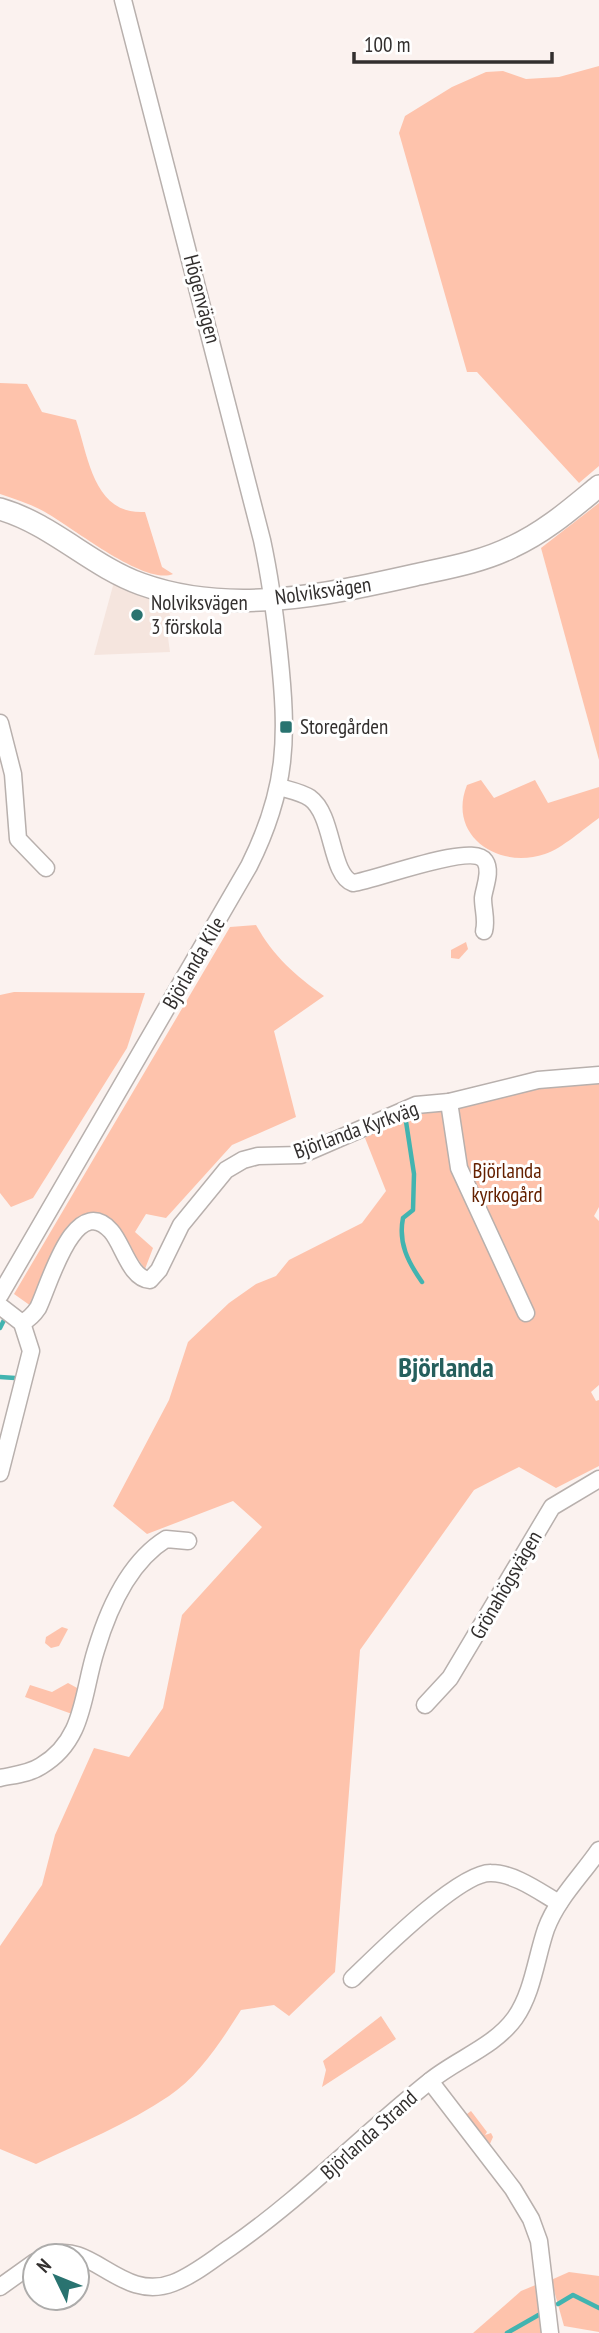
<svg xmlns="http://www.w3.org/2000/svg" width="599" height="2333" font-family="'PT Sans Narrow',sans-serif">
  <style>
    .built { fill: #f5e5de }
    .green { fill: #fec3ac }
    .lines { fill: none; stroke-linecap: round; stroke-linejoin: round }
    .stream { stroke: #42b4b0; stroke-width: 4.5 }
    .street-casing { stroke: #b8b0ad; stroke-width: 19 }
    .secondary-casing { stroke: #b8b0ad; stroke-width: 24 }
    .street { stroke: #fff; stroke-width: 16 }
    .secondary { stroke: #fff; stroke-width: 21 }
    .poi-dot { fill: #297370; stroke: #fff; stroke-width: 2.5 }
    .labels { text-anchor: middle; stroke-width: 6; stroke-linejoin: round; paint-order: stroke }
    .street-label { font-size: 21px; fill: #322f2e; stroke: #fff }
    .poi-label { font-size: 21px; fill: #322f2e; stroke: #fff; text-anchor: start }
    .park-label { font-size: 21px; fill: #652100; stroke: #fff }
    .district-label { font-size: 28px; font-weight: bold; fill: #255f5d; stroke: #fff }
  </style>
  <rect width="100%" height="100%" fill="#fbf2ef"/>
  <!-- built -->
  <polygon class="built" points="114,582 167,603 171,620 166,623 170,652 94,655"/>
  <!-- green -->
  <g class="green">
    <polygon points="599,66 599,466 579,483 477,372 467,372 399,133 405,116 452,87 486,72 503,71 526,79 559,77"/>
    <path d="M0 383 27 384 42 412 76 420C89 459 94 515 145 512L162 567 173 574C145 586 72 527 45 512 31 504 15 499 0 494Z"/>
    <polygon points="599,503 599,760 541,548"/>
    <path d="M481 780 494 798 535 780 548 803 599 787V818C583 829 563 848 545 854 497 870 447 835 467 785Z"/>
    <path d="M256 925C274 957 295 975 324 996L274 1031 296 1117 232 1145 166 1218 146 1214 135 1232 153 1248 145 1269 115 1228 79 1223 31 1306 14 1294 230 927Z"/>
    <polygon points="466,942 468,949 459,959 451,958 451,950"/>
    <polygon points="14,992 145,993 127,1048 33,1198 11,1207 0,1193 0,995"/>
    <path d="M599 1078V1207L594 1216 599 1221V1385L591 1392 596 1401 599 1400V1466L556 1488 519 1467 474 1490 360 1650 335 1972 289 2016 274 2005 241 2010C222 2040 199 2076 169 2096 128 2124 80 2143 36 2164L0 2149V1946L42 1885 55 1835 94 1748 129 1757 163 1708 182 1615 262 1527 233 1501 147 1534 113 1506 169 1400 188 1342 229 1303 256 1284 276 1276 289 1260 362 1223 386 1191 365 1138C415 1094 533 1087 599 1078Z"/>
    <polygon points="62,1627 68,1629 59,1646 51,1648 45,1643 46,1637"/>
    <polygon points="68,1683 79,1689 72,1714 25,1697 30,1685 52,1692"/>
    <polygon points="381,2016 396,2039 322,2087 326,2070 323,2061"/>
    <polygon points="471,2111 487,2132 485,2135 491,2133 493,2137 489,2146 463,2117"/>
    <polygon points="569,2272 599,2276 599,2332 564,2326 551,2280"/>
    <polygon points="538,2284 543,2333 473,2333 521,2291"/>
  </g>
  <g class="lines">
    <!-- stream -->
    <g class="stream">
      <path d="M405 1115 414 1174 413 1210 403 1218C398 1243 408 1262 422 1282"/>
      <polyline points="0,1328 4,1320"/>
      <polyline points="0,1377 15,1378"/>
      <polyline points="558,2304 573,2295 599,2308"/>
      <polyline points="507,2333 542,2313"/>
    </g>
    <defs>
      <g id="street">
        <polyline points="0,723 13,774 18,839 46,868"/>
        <path d="M279 787C289 790 301 792 310 798 334 815 330 875 353 883 377 880 472 842 485 861 492 871 484 888 483 898 483 910 487 920 484 931"/>
        <polyline points="449,1102 459,1168 526,1313"/>
        <path d="M0 1295 249 866C288 788 288 737 279 652 275 614 270 577 262 540L123 0"/>
        <polyline points="0,1306 22,1323 31,1351 0,1473"/>
        <path d="M22 1323C29 1319 34 1314 38 1308 48 1289 74 1190 111 1231 123 1244 130 1279 150 1280L159 1270 181 1225 226 1170 243 1160 258 1156 301 1155 416 1105 449 1102 538 1080 599 1075"/>
        <polyline points="425,1705 450,1678 552,1507 599,1479"/>
        <path d="M0 1778C13 1775 29 1774 41 1766 85 1740 82 1694 96 1650 108 1610 129 1562 166 1539L188 1541"/>
        <path d="M352 1979C377 1955 459 1872 491 1873 514 1873 540 1892 559 1903"/>
        <polyline points="430,2081 513,2189 531,2219 539,2241 550,2333"/>
        <path d="M50 2256C91 2239 121 2303 173 2283 194 2275 213 2259 231 2247 303 2197 362 2135 430 2081 457 2059 494 2047 515 2018 533 1992 536 1958 546 1929 557 1899 582 1875 599 1850"/>
        <polyline points="0,2287 35,2262"/>
      </g>
      <path id="secondary" d="M0 509C52 524 91 566 141 584 230 616 326 595 415 575 447 568 482 562 512 547 545 532 571 509 599 486"/>
    </defs>
    <!-- street casing -->
    <use href="#street" class="street-casing"/>
    <!-- secondary casing -->
    <use href="#secondary" class="secondary-casing"/>
    <!-- street -->
    <use href="#street" class="street"/>
    <!-- secondary -->
    <use href="#secondary" class="secondary"/>
  </g>
  <!-- markers -->
  <g class="poi-dot">
    <circle cx="137" cy="615" r="7"/>
    <rect x="279" y="720" width="14" height="14" rx="3.5"/>
  </g>
  <g class="labels">
    <!-- street labels -->
    <g class="street-label">
      <text transform="translate(202 299) rotate(75)" y="7">Högenvägen</text>
      <text transform="translate(323 591) rotate(-8)" y="7">Nolviksvägen</text>
      <text transform="translate(194 963) rotate(-60)" y="7">Björlanda Kile</text>
      <text transform="translate(356 1130) rotate(-20)" y="7">Björlanda Kyrkväg</text>
      <text transform="translate(506 1585) rotate(-60)" y="7">Grönahögsvägen</text>
      <text transform="translate(369 2135) rotate(-42)" y="7">Björlanda Strand</text>
    </g>
    <!-- poi labels -->
    <g class="poi-label">
      <text x="151" y="610">Nolviksvägen<tspan x="151" dy="24">3 förskola</tspan></text>
      <text x="300" y="734">Storegården</text>
    </g>
    <!-- park labels -->
    <g class="park-label">
      <text x="507" y="1178">Björlanda<tspan x="507" dy="24">kyrkogård</tspan></text>
    </g>
    <!-- district labels -->
    <g class="district-label">
      <text x="446" y="1377">Björlanda</text>
    </g>
  </g>
  <!-- north arrow -->
  <g transform="translate(56 2277) rotate(313)"><circle r="33" fill="#ffffff" stroke="#adacab" stroke-width="2"/>
  <path d="M0-5L12 26L0 18L-12 26Z" fill="#297370"/>
  <text y="-10" font-size="19" font-weight="bold" text-anchor="middle" fill="#322f2e">N</text>
  </g>
  <!-- scale -->
  <path d="M354 52v10h198v-10" fill="none" stroke="#322f2e" stroke-width="3.5"/>
  <text x="364" y="52" font-size="21" fill="#322f2e" stroke="#ffffff" stroke-width="5" paint-order="stroke">100 m</text>
</svg>
